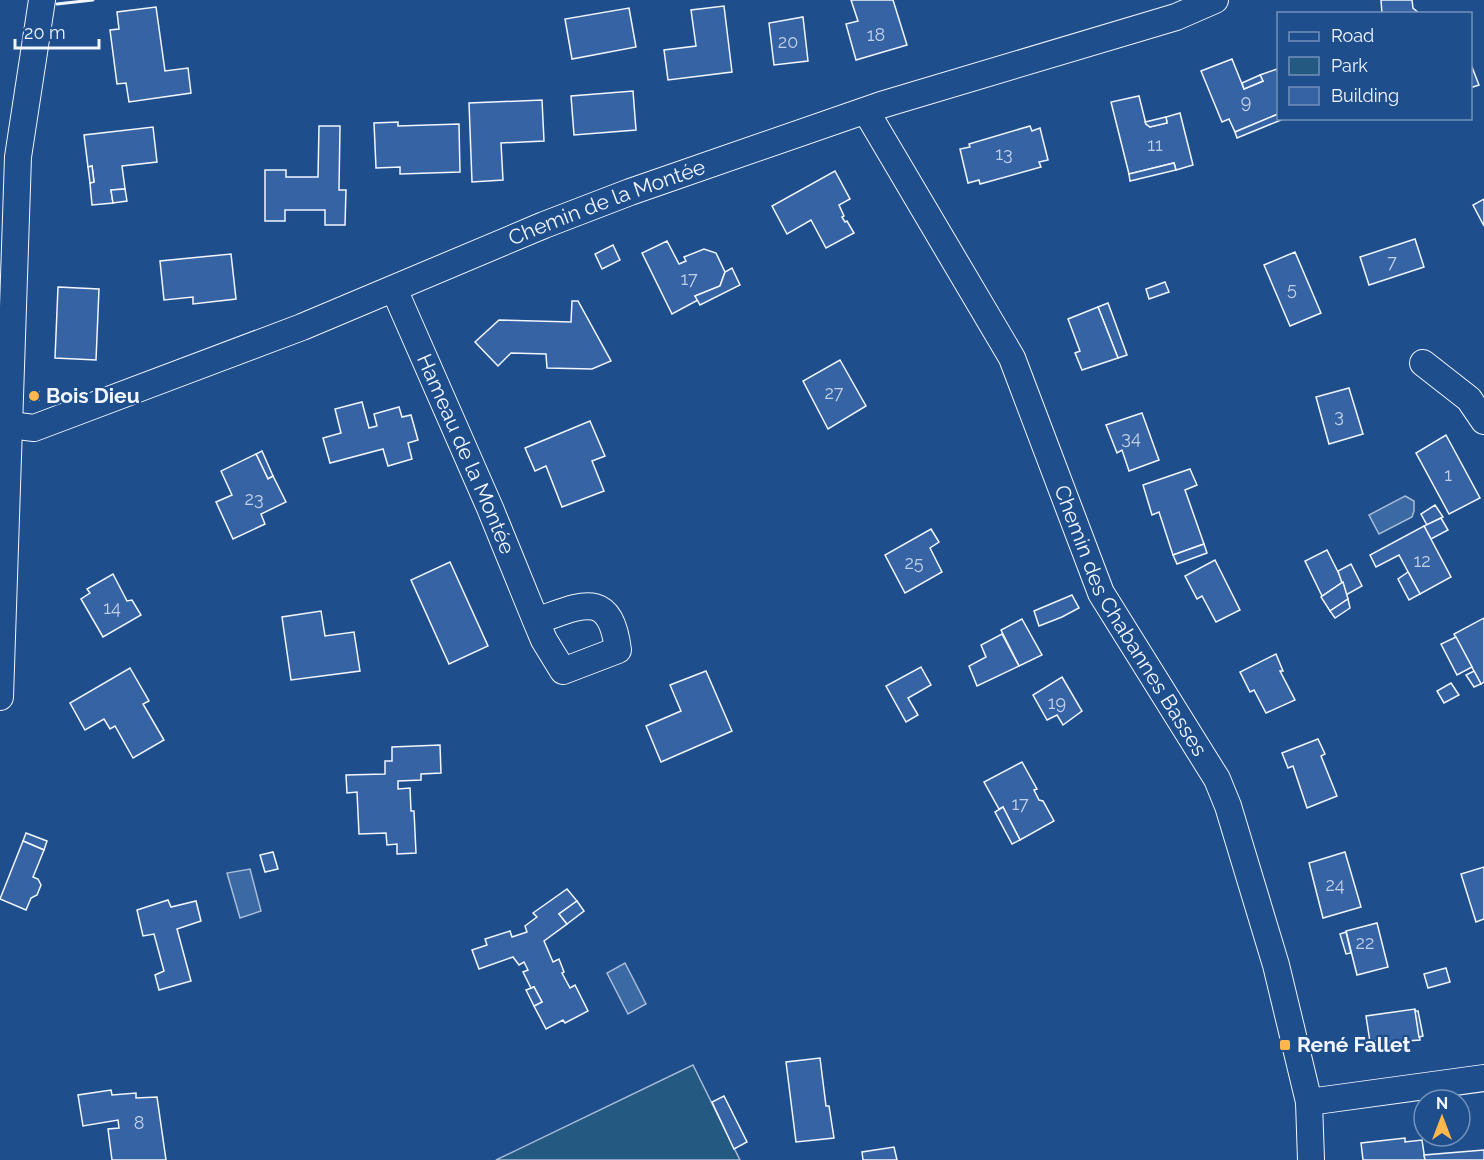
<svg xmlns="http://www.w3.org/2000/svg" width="1484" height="1160" font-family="Raleway,sans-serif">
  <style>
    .green { fill: #245a82; stroke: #a8bbd7; stroke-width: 1.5 }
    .water { fill: #3b69a3; stroke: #a8bbd7; stroke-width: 1.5 }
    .building { fill: #3563a3; stroke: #f2f6ff; stroke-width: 1.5 }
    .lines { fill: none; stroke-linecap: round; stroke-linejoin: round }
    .street-casing { stroke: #f2f6ff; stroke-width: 28 }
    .street { stroke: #1f4e8c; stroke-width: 26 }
    .wall { stroke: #f2f6ff; stroke-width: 3 }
    .poi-dot { fill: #ffb74d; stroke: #1f4e8c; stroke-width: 2 }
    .labels { text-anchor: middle; stroke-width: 4.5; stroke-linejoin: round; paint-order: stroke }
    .number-label { font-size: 18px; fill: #c3d1e8 }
    .street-label { font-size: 21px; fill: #f2f6ff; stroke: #1f4e8c }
    .poi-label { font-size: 21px; font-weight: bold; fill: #f2f6ff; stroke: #1f4e8c; text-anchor: start }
  </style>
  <rect width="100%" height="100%" fill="#1f4e8c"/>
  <!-- green -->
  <polygon class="green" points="693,1065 740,1160 496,1160"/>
  <!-- water -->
  <g class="water">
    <polygon points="1405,496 1414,501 1414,511 1412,517 1379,534 1369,515"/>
    <polygon points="250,869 261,911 240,918 227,873"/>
    <polygon points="625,963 646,1004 628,1014 607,973"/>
  </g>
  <!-- building -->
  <g class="building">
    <polygon points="851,0 893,0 907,45 856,60 846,24 858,21"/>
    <polygon points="1381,0 1412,0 1413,8 1420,14 1382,14"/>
    <polygon points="724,6 732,72 668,80 664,50 696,46 691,10"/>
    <polygon points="156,7 165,71 188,68 191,93 129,102 126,83 117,84 110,30 119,29 117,12"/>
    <polygon points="629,8 636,47 572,59 565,19"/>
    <polygon points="803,17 808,61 774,65 769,23"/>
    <polygon points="1232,59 1244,89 1263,81 1260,75 1277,69 1278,74 1278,114 1235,132 1229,119 1222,122 1201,71"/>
    <polygon points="1470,62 1479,85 1470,88"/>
    <polygon points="1260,75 1263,81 1244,89 1242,83"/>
    <polygon points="633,91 636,130 574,135 571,96"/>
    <polygon points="1139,96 1146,124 1150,127 1167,123 1166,117 1180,113 1193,165 1176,170 1174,163 1129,174 1111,102"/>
    <polygon points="542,100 544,141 501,143 503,180 472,182 469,103"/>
    <polygon points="1278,114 1278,118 1281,120 1237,138 1235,132"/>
    <polygon points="1166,117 1167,123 1150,127 1146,124 1145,122"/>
    <polygon points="398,122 398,126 459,124 460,172 400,174 400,167 376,168 374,123"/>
    <polygon points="319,126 340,126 339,190 346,190 345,225 325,225 325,210 285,210 285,221 265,221 265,170 286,170 286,177 318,177"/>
    <polygon points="1030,126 1032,131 1040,128 1048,160 1039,162 1041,167 980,184 979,180 968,183 960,149 970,147 969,144"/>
    <polygon points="153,127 157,162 122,166 125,189 111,190 113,203 92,205 90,183 94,182 92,166 88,167 84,135"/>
    <polygon points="1174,163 1176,170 1130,181 1129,174"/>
    <polygon points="92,166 94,182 90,183 88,167"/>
    <polygon points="835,171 850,199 839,205 844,216 842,217 845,222 847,221 854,233 826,248 811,220 787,234 772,206"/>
    <polygon points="125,189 127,201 113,203 111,190"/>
    <polygon points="1484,199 1484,226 1473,205"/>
    <polygon points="1415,239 1424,267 1369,285 1360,257"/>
    <polygon points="667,241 679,264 686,261 684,257 704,249 716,253 725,272 720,286 695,296 698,300 672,314 642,253"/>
    <polygon points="613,245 620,260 602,269 595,254"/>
    <polygon points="1295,252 1321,313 1290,326 1264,265"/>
    <polygon points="231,254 236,299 193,304 193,297 164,300 160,261"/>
    <polygon points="732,268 740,285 700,305 695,296 720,286 725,272"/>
    <polygon points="1165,282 1169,292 1149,299 1146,289"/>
    <polygon points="58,287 99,289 96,360 55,358"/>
    <polygon points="572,301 578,301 611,361 592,369 547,368 546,354 511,353 498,366 475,342 499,320 571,322"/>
    <polygon points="1108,303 1127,355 1118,358 1098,307"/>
    <polygon points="1098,307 1118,358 1082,370 1075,353 1080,351 1068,319"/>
    <polygon points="840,360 866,406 828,429 803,381"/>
    <polygon points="1349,388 1363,434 1329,444 1316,397"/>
    <polygon points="30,392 39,392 39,400 30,401"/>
    <polygon points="362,402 369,428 377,426 374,414 399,407 402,417 411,415 418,440 408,443 412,459 388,466 383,449 330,463 323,438 341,433 335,409"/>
    <polygon points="1142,413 1159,460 1129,471 1122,450 1117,453 1106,425"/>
    <polygon points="590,421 605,456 592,461 604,491 562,507 546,466 535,471 525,448"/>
    <polygon points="1446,435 1480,498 1449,514 1416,453"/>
    <polygon points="262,451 273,476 268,479 256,454"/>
    <polygon points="256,454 268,479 273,476 286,502 261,514 265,524 233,539 216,502 232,495 221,471"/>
    <polygon points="1190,469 1197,485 1185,490 1204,544 1173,555 1159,512 1152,515 1143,485"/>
    <polygon points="1435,505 1443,517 1427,525 1421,514"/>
    <polygon points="1441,518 1448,530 1431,539 1424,526"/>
    <polygon points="1424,526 1451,577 1420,594 1399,555 1376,567 1370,555"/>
    <polygon points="931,529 939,542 930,548 942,572 905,593 885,555"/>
    <polygon points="1204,544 1207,553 1177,564 1173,555"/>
    <polygon points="1327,550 1343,582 1322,596 1305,561"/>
    <polygon points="1215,560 1240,610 1216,622 1202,596 1197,599 1185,576"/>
    <polygon points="450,562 488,646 449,664 411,580"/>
    <polygon points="1351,564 1362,586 1346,595 1338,571"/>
    <polygon points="1408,572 1420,594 1409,600 1398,579"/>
    <polygon points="113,574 127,601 132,600 141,615 103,637 81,599 90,593 87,589"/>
    <polygon points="1343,582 1348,599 1330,611 1321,597"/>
    <polygon points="1072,595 1079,608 1062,617 1039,626 1034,611"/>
    <polygon points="1348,599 1350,608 1335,618 1330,611"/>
    <polygon points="321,611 325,636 354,632 360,671 291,680 282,617"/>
    <polygon points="1484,618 1484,682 1481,684 1454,634"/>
    <polygon points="1022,619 1042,655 1019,666 1001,630"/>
    <polygon points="1002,634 1019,666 977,686 969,666 986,657 981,645"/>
    <polygon points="1456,637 1472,667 1457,675 1441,644"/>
    <polygon points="1276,654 1283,671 1280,671 1295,700 1266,713 1254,690 1250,692 1240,672"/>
    <polygon points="921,667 931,685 908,698 918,715 906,722 886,686"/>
    <polygon points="130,668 149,701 143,704 164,740 133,758 115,726 110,729 104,719 85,730 70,703"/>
    <polygon points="706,671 732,731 661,762 646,726 681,711 670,685"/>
    <polygon points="1474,671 1481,684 1474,687 1466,675"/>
    <polygon points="1062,677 1082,711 1063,725 1057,715 1047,720 1033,695"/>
    <polygon points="1451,683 1459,695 1444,703 1437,691"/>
    <polygon points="1318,739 1325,754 1321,756 1337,796 1307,808 1293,766 1288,768 1282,753"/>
    <polygon points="440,745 441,773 421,774 421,780 398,781 398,789 410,788 411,811 414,811 416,853 397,854 397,844 387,845 386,833 359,834 357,792 347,793 346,775 385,774 385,761 392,761 392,747"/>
    <polygon points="1022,762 1037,789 1034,790 1039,800 1043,801 1054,821 1020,840 1003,807 999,809 984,782"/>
    <polygon points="1003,807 1020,840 1012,844 995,812"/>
    <polygon points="26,833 47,841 44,850 23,841"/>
    <polygon points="23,841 44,850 33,877 38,879 41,885 37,895 31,898 26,910 0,899"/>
    <polygon points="273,852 278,869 265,872 260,855"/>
    <polygon points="1345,852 1361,907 1323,918 1309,863"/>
    <polygon points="1484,867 1484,919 1476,922 1461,874"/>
    <polygon points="567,889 577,901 559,914 567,924 544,941 553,962 559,959 564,972 562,973 570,988 575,985 588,1011 565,1023 563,1020 546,1029 534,1006 542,1002 534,987 531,988 523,972 528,970 524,962 519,965 513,957 479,969 472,950 487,945 485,939 510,931 512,937 527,932 525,926 537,917 533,913"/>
    <polygon points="168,900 171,907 196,901 201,921 177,929 191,981 159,990 155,975 164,971 154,934 143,936 137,910"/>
    <polygon points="577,901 584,911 567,924 559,914"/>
    <polygon points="1377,923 1388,967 1357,975 1346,931"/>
    <polygon points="1346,932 1351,953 1346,954 1340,934"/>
    <polygon points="1446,968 1450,982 1428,988 1424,974"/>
    <polygon points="534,987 542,1002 534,1006 526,990"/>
    <polygon points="1415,1009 1420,1040 1407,1041 1408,1048 1392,1050 1388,1039 1370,1042 1366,1016"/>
    <polygon points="1415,1011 1418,1011 1423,1036 1419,1037"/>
    <polygon points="1388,1039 1389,1044 1371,1047 1370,1042"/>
    <polygon points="820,1058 826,1106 829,1106 834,1138 796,1142 786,1062"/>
    <polygon points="111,1090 112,1095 136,1093 136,1098 157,1097 166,1160 112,1160 108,1129 119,1128 118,1120 83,1126 78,1095"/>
    <polygon points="724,1096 747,1142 734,1149 712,1102"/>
    <polygon points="1405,1138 1405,1142 1422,1140 1425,1160 1363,1160 1361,1143"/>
    <polygon points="894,1147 897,1160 863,1160 862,1152"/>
    <polygon points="1484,1150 1484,1160 1425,1160 1424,1155"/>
  </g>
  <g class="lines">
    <defs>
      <g id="street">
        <path id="s1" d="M866 111 1012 358 1101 593 1217 779 1228 806 1276 965 1309 1102 1311 1160"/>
        <path id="s2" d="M394 289 490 508 536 621 544 640 563 671 618 650C610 587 580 606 536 621"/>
        <polyline points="1423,363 1469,399 1484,421"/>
        <path id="s3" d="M10 425 34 428 302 327 544 225 630 192 881 105 1176 17 1215 0"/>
        <polyline points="0,697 18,157 42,0"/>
        <polyline points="1309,1102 1484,1078"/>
      </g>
    </defs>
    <!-- street casing -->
    <use href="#street" class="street-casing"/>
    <!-- street -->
    <use href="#street" class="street"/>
    <!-- wall -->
    <polyline class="wall" points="57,4 93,0"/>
  </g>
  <!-- markers -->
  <g class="poi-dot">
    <circle cx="34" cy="396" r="6"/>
    <rect x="1279" y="1039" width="12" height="12" rx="3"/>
  </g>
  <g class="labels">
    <!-- number labels -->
    <g class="number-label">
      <text x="876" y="41">18</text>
      <text x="788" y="48">20</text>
      <text x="1246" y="108">9</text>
      <text x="1155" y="151">11</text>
      <text x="1004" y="160">13</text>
      <text x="1392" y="268">7</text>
      <text x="689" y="285">17</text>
      <text x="1292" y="295">5</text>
      <text x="834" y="399">27</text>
      <text x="1339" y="422">3</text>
      <text x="1131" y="444">34</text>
      <text x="1448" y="481">1</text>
      <text x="254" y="505">23</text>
      <text x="1422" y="567">12</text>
      <text x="914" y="569">25</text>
      <text x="112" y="614">14</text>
      <text x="1057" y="709">19</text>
      <text x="1020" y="810">17</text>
      <text x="1335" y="891">24</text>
      <text x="1365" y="949">22</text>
      <text x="139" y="1129">8</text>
    </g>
    <!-- street labels -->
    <g class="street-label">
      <text dy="7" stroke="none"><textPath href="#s3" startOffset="640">Chemin de la Montée</textPath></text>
      <text dy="7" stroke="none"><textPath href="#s2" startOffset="180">Hameau de la Montée</textPath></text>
      <text dy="7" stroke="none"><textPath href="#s1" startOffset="576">Chemin des Chabannes Basses</textPath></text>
    </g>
    <!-- poi labels -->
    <g class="poi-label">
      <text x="46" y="403">Bois Dieu</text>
      <text x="1297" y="1052">René Fallet</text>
    </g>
  </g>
  <!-- legend -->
  <rect x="1277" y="12" width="195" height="108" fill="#1f4e8c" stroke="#7391ba" stroke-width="1.5"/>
  <rect x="1289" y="32" width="30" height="9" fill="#1f4e8c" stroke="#7391ba" stroke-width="1.5"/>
  <text x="1331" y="42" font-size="18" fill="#f2f6ff">Road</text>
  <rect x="1289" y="57" width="30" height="18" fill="#245a82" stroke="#7391ba" stroke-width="1.5"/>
  <text x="1331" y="72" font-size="18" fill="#f2f6ff">Park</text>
  <rect x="1289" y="87" width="30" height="18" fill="#3563a3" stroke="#7391ba" stroke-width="1.5"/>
  <text x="1331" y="102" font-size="18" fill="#f2f6ff">Building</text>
  <!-- north arrow -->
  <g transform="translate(1442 1118)"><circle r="28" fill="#1f4e8c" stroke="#7391ba" stroke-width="1.5"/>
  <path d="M0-4.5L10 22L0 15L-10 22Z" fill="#ffb74d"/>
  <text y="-9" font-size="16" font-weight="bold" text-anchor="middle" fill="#f2f6ff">N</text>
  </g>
  <!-- scale -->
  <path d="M15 39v9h84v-9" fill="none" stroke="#f2f6ff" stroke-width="3"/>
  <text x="24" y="39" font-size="18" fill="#f2f6ff" stroke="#1f4e8c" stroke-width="4.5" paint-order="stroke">20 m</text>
</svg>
